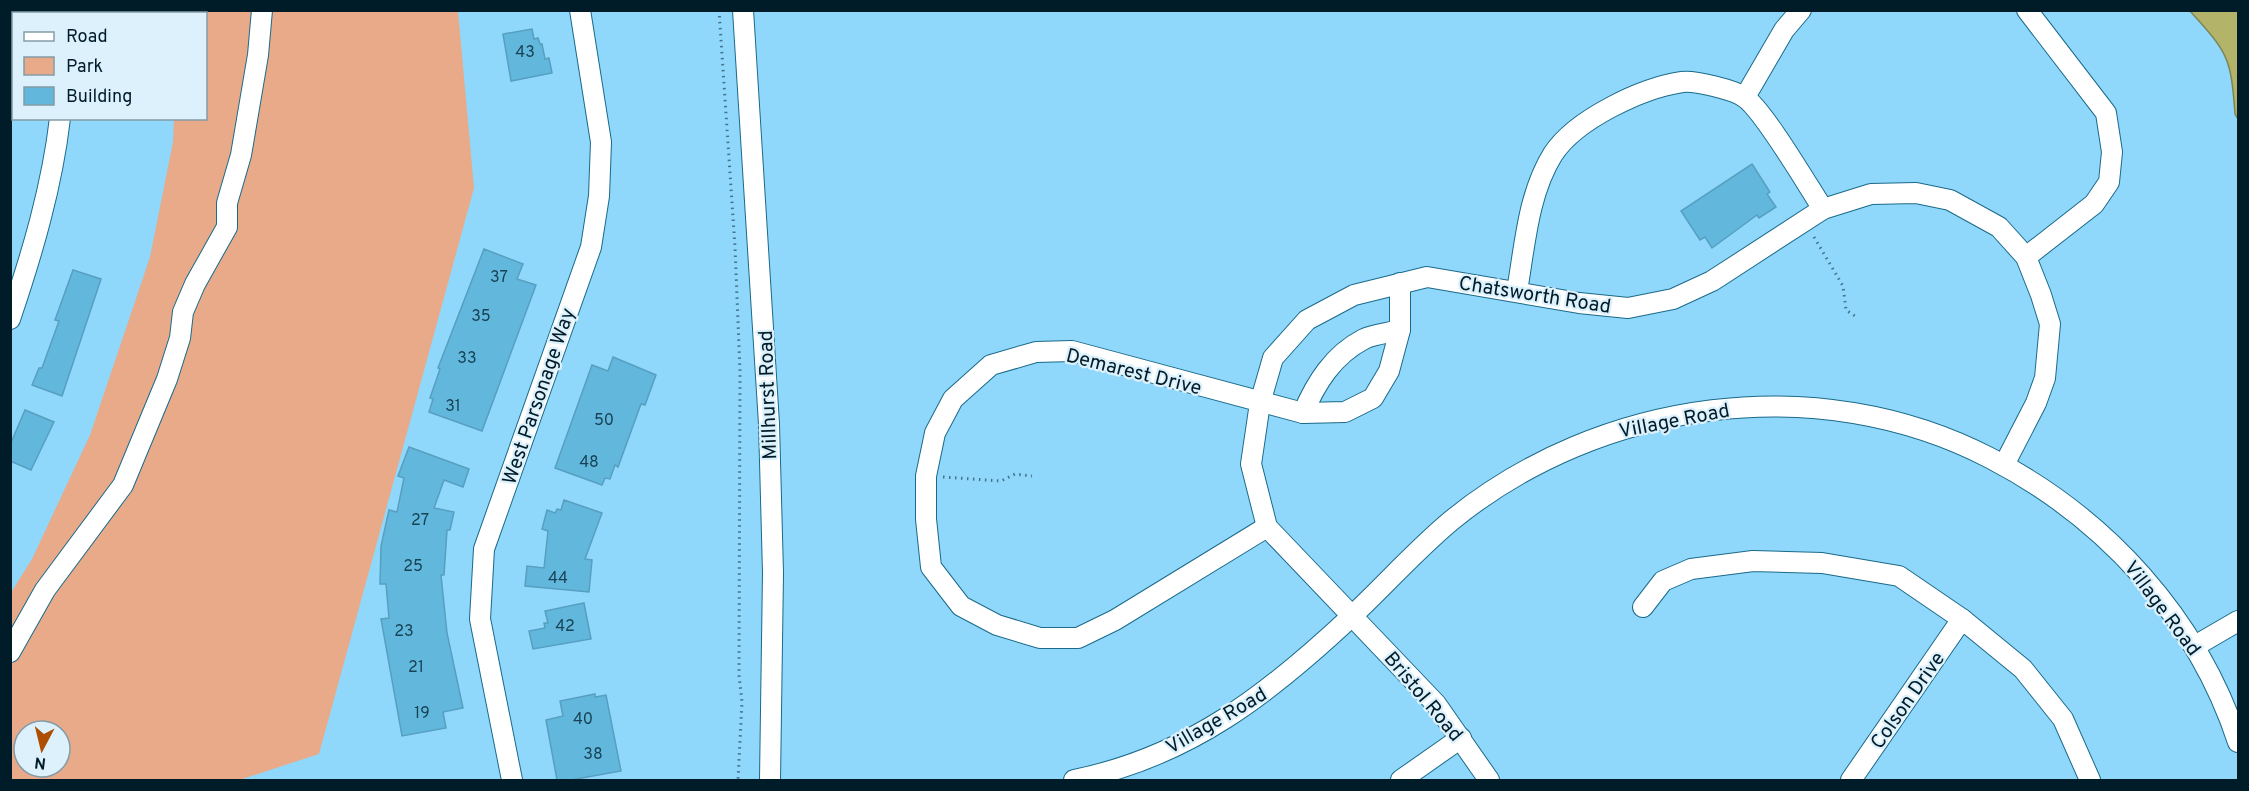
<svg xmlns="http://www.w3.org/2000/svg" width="2249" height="791" font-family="Overpass,sans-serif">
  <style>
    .green { fill: #e8aa88; fill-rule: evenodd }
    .water { fill: #b3b469; stroke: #7d8656; stroke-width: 1.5 }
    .building { fill: #62b7dd; stroke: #579fc0; stroke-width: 1.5 }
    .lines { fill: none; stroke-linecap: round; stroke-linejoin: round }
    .minor-casing { stroke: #1b6a89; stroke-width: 22 }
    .path { stroke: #43748b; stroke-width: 3; stroke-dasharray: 1.5 4.5; stroke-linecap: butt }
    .minor { stroke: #fff; stroke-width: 20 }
    .labels { text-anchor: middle; stroke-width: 4.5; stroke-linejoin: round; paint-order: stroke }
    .number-label { font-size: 16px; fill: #184355 }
    .street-label { font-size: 20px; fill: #001c28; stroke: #dcf1fc }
  </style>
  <rect width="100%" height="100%" fill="#8fd8fb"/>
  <!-- green -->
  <path class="green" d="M178 11H458L474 188 319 754 239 780H11L10 594 32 559 90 435 150 257 173 142 174 119 206 118V14L178 13ZM24 731H60V767H24Z"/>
  <!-- water -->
  <path class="water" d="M2190 11H2238V119L2235 114C2231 57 2228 53 2190 11Z"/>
  <!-- building -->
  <g class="building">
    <polygon points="532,29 534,39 538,38 540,44 542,44 545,59 549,58 552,73 511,81 503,34"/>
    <polygon points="1752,164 1770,192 1767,194 1776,207 1759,218 1757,215 1712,248 1705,237 1700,240 1681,211"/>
    <polygon points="484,249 523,264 517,279 536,285 482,431 429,412 433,399 430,398 440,369 438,368"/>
    <polygon points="73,270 101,279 62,396 32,385 39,368 42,368 59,321 55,320"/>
    <polygon points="613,357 656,375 645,405 641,404 618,467 615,465 610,479 605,478 602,485 555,468 592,365 608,371"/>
    <polygon points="25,410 54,422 31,470 10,461 10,445"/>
    <polygon points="409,447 469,469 463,487 444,480 434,508 454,512 450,530 447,530 444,575 441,575 447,633 463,708 443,712 446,728 402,736 381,619 389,618 386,584 380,584 381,546 389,510 397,512 404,478 398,476"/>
    <polygon points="564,500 602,513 585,559 592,560 589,592 525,586 527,566 544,568 548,531 542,529 547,510 555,513 557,509 561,510"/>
    <polygon points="584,603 591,639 533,649 529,631 545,628 544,623 548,623 545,611"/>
    <polygon points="595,694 595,697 606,695 621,771 571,780 557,780 546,720 563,716 560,701"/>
  </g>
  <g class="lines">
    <defs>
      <g id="minor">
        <polyline points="743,10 769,424 773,573 770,780"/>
        <polyline points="72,14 72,10"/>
        <polyline points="1745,97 1784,30 1801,10"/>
        <polyline points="2026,257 2094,204 2109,182 2112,152 2106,113 2027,10"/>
        <path d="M1517 291C1525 245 1528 194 1553 154 1576 119 1642 88 1682 82 1694 80 1734 90 1744 97 1763 109 1808 186 1823 209"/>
        <path d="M10 319C32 254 52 187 60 118"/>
        <path d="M1303 413C1316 383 1333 355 1364 339 1374 334 1389 333 1400 330"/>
        <polyline points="1267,527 1115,620 1078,638 1040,638 997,625 961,606 931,567 926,519 926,476 935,433 953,399 991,365 1036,352 1072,351 1303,413 1345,412 1373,398 1389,371 1400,330 1400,283"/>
        <polyline points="1643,607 1663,581 1691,569 1753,561 1822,563 1899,576 1962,619 2023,669 2063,719 2090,780"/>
        <polyline points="2195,646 2238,621"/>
        <polyline points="10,652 45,590 123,485 167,379 180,338 183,312 195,284 227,227 227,203 241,155 258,55 262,10"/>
        <polyline points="512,780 480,619 484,549 591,247 599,196 601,142 580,10"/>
        <path d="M1074 780C1189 757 1270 693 1353 615 1386 584 1417 549 1452 520 1601 399 1818 369 1990 458 2106 518 2197 618 2238 742"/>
        <polyline points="1401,780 1461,738"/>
        <polyline points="1489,780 1436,704 1267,527 1251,464 1260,403 1273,358 1307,320 1354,295 1427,277 1579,303 1628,308 1673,299 1712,281 1823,209 1871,194 1916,193 1950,200 1999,227 2026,257 2041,295 2050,324 2045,378 2036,403 2004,465"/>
        <polyline points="1851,780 1962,619"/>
      </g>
    </defs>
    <!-- minor casing -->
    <use href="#minor" class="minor-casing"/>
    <!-- path -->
    <g class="path">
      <polyline points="719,10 735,247 740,371 739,675 742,702 738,780"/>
      <polyline points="1814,237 1843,286 1846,310 1855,316"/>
      <polyline points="943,477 1001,481 1015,474 1032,476"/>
    </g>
    <!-- minor -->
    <use href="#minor" class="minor"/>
  </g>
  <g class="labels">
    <!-- number labels -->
    <g class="number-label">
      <text x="525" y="57">43</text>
      <text x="499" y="282">37</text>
      <text x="481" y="321">35</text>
      <text x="467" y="363">33</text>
      <text x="453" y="411">31</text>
      <text x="604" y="425">50</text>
      <text x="589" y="467">48</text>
      <text x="420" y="525">27</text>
      <text x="413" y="571">25</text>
      <text x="558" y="583">44</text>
      <text x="565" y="631">42</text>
      <text x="404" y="636">23</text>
      <text x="416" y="672">21</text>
      <text x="422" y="718">19</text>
      <text x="583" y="724">40</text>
      <text x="593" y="759">38</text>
    </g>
    <!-- street labels -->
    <g class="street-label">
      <text transform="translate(1535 294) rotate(9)" y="7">Chatsworth Road</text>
      <text transform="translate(1134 371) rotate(14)" y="7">Demarest Drive</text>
      <text transform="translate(767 395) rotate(-92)" y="7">Millhurst Road</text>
      <text transform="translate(538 396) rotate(-71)" y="7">West Parsonage Way</text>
      <text transform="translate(1674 420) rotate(-11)" y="7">Village Road</text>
      <text transform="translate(2163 608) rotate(53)" y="7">Village Road</text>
      <text transform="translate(1424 696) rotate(50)" y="7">Bristol Road</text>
      <text transform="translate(1907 700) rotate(-55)" y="7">Colson Drive</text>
      <text transform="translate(1216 720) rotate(-30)" y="7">Village Road</text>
    </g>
  </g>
  <!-- border -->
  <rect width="2249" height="791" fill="none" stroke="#001c28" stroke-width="24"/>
  <!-- legend -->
  <rect x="12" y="12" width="195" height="108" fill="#dcf1fc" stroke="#849ca7" stroke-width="1.5"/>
  <rect x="24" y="32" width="30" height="9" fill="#ffffff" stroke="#849ca7" stroke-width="1.5"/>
  <text x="66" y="42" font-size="18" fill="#001c28">Road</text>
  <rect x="24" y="57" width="30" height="18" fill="#e8aa88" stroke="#849ca7" stroke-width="1.5"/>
  <text x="66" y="72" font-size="18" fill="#001c28">Park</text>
  <rect x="24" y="87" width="30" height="18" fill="#62b7dd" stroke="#849ca7" stroke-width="1.5"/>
  <text x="66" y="102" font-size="18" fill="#001c28">Building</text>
  <!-- north arrow -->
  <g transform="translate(42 749) rotate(187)"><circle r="28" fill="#dcf1fc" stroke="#849ca7" stroke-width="1.5"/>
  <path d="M0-4.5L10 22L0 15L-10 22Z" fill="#ad4e00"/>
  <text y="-9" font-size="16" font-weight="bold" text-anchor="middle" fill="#001c28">N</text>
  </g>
</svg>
